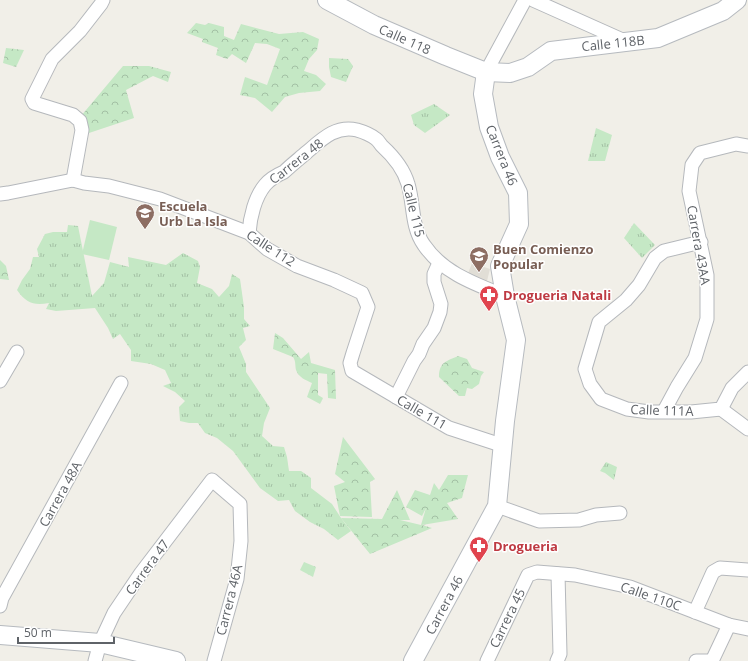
<svg xmlns="http://www.w3.org/2000/svg" width="748" height="661" font-family="'Open Sans',sans-serif">
  <style>
    .education { fill: #e1ded6 }
    .grass { fill: #c5e8c5 }
    .forest { fill: url(#forest-crowns) }
    .park { fill: url(#park-tufts) }
    .lines { fill: none; stroke-linecap: round; stroke-linejoin: round }
    .street-casing { stroke: #b5b8bc; stroke-width: 15 }
    .secondary-casing { stroke: #b6babf; stroke-width: 20 }
    .street { stroke: #fff; stroke-width: 13 }
    .secondary { stroke: #fff; stroke-width: 18 }
    .labels { text-anchor: middle; stroke-width: 3; stroke-linejoin: round; paint-order: stroke }
    .street-label { font-size: 13px; fill: #5f6368; stroke: #fff }
    .education-label { font-size: 13px; font-weight: bold; fill: #785e54; stroke: #fff; text-anchor: start }
    .health-label { font-size: 13px; font-weight: bold; fill: #be3a42; stroke: #fff; text-anchor: start }
  </style>
  <defs>
    <pattern id="forest-crowns" width="20" height="18" patternUnits="userSpaceOnUse"><rect width="20" height="18" fill="#c5e8c5"/><path d="M2 6a3 3 0 1 1 6 0M12 15a3 3 0 1 1 6 0" fill="none" stroke="#a3c0a4"/></pattern>
    <pattern id="park-tufts" width="24" height="20" patternUnits="userSpaceOnUse"><rect width="24" height="20" fill="#c5e8c5"/><path d="M3 7l-1-3M5 7V3M7 7l1-3M15 17l-1-3M17 17v-4M19 17l1-3" fill="none" stroke="#a3c0a4"/></pattern>
  </defs>
  <rect width="100%" height="100%" fill="#f1efe8"/>
  <!-- education -->
  <polygon class="education" points="472,263 490,269 487,281 467,276"/>
  <!-- grass -->
  <polygon class="grass" points="90,220 117,227 109,260 82,254"/>
  <!-- forest -->
  <g class="forest">
    <polygon points="196,23 205,25 209,23 224,27 224,36 234,40 241,24 279,34 303,32 319,39 317,50 309,59 304,71 316,75 326,84 320,91 299,93 285,97 272,112 255,98 240,95 245,77 267,85 280,49 267,44 255,43 246,63 232,54 227,59 216,55 218,48 202,42 203,39 187,33"/>
    <polygon points="6,48 24,50 16,67 3,63"/>
    <polygon points="329,58 348,59 353,66 346,82 331,77 329,67"/>
    <polygon points="123,66 149,66 171,72 168,82 153,76 126,90 134,118 89,133 81,116"/>
    <polygon points="0,260 6,266 9,280 0,279"/>
    <path d="M275 333 283 338 301 359 309 352 311 363 335 370 336 399 328 398 327 374 318 373V395L323 398 320 404 307 397 312 383C306 380 299 378 296 370 295 366 296 361 293 357L273 349Z"/>
    <path d="M458 356 467 359 472 368 484 372 481 376 479 384 472 389 467 388 465 396H459L439 377C439 362 447 361 458 356Z"/>
    <polygon points="343,437 375,479 370,482 372,517 340,516 334,486 345,482 335,474"/>
    <polygon points="448,475 468,475 462,498 447,503 458,519 422,525 432,528 370,554 341,518 382,519 397,490 410,520 400,520 421,525 426,508 422,516 406,507 415,490 430,495 434,483 439,490"/>
  </g>
  <!-- park -->
  <g class="park">
    <polygon points="434,104 450,115 425,133 414,125 411,115"/>
    <polygon points="596,128 612,135 605,161 588,161"/>
    <polygon points="634,223 655,245 642,258 624,238"/>
    <path d="M68 225 78 226 92 296 104 283 110 262 129 267 128 257 166 265 183 253 198 261 200 267 197 283 212 289 219 297 229 286 232 274 240 279 244 307V319L250 326 243 328 246 340 239 347 246 364V372L270 408 264 423 262 436 273 446 284 447 287 457 289 471H301L311 478V488L332 504 341 518 351 531 338 540 324 529 310 522 295 511 289 500 278 501 260 488 233 451 217 438 205 433 198 423H189L180 421 179 407 185 401 175 392 163 386 171 383 165 370 151 364 131 361V350L120 334 113 339 108 328 95 308 56 311 46 309 49 303C34 306 26 303 17 290L22 280 30 269 33 257H39L37 249 45 234 53 232H67Z"/>
    <polygon points="606,462 617,467 614,480 605,473 600,471"/>
    <polygon points="304,562 316,567 313,577 300,570"/>
  </g>
  <g class="lines">
    <defs>
      <g id="street">
        <polyline points="533,0 627,42"/>
        <polyline points="486,72 525,0"/>
        <polyline points="73,180 82,130 80,121 73,115 34,103 32,99 52,59 80,31 101,4 103,0"/>
        <polyline points="0,194 8,193 73,180 84,183 109,186 160,199 249,233 267,249 297,266 334,280 362,293 368,307 353,353 350,363 352,371 449,428 504,446"/>
        <path d="M249 233C250 217 255 197 265 185 270 179 277 175 284 172 291 165 299 159 307 152 322 139 336 125 357 130 364 132 371 135 376 139 379 141 380 144 382 146 393 156 404 170 408 184 414 203 411 227 424 245 443 273 475 284 505 296"/>
        <polyline points="701,242 664,251 655,258 639,285 626,300 599,322 585,369 590,384 601,399 627,409 649,412 691,412 721,409 732,388 748,372"/>
        <polyline points="0,381 17,352"/>
        <polyline points="396,397 414,361 419,354 423,344 434,328 440,312 441,304 434,282 434,274 439,263"/>
        <polyline points="721,409 748,429"/>
        <polyline points="664,411 677,387 695,358 707,319 707,275 689,191 692,165 700,153 736,144 748,146"/>
        <polyline points="497,506 539,521 579,520 596,515 620,513"/>
        <polyline points="0,606 2,598 121,383"/>
        <polyline points="695,612 713,572 720,568 748,570"/>
        <polyline points="95,661 100,643 114,613 141,573 212,480 240,504 241,541 237,579 214,661"/>
        <polyline points="487,661 528,575 537,572 575,575 630,587 729,625 748,629"/>
        <polyline points="557,661 560,654 558,574"/>
        <polyline points="696,661 712,661"/>
        <polyline points="712,661 729,625"/>
      </g>
      <g id="secondary">
        <polyline points="327,0 374,25 446,56 486,72 510,73 528,67 551,51 658,38 723,11 737,0"/>
        <polyline points="0,635 100,643 176,661"/>
        <polyline points="413,661 497,506 505,421 516,340 505,296 500,266 519,224 518,193 500,157 489,127 483,94 486,72"/>
      </g>
    </defs>
    <!-- street casing -->
    <use href="#street" class="street-casing"/>
    <!-- secondary casing -->
    <use href="#secondary" class="secondary-casing"/>
    <!-- street -->
    <use href="#street" class="street"/>
    <!-- secondary -->
    <use href="#secondary" class="secondary"/>
  </g>
  <!-- icons -->
  <defs>
    <symbol id="school-pin" viewBox="-11 -11 22 30"><path d="M0 17L-7.5 6A9.5 9.5 0 1 1 7.5 6Z" fill="#8d6e63" stroke="#fff"/><path d="M0-5L7-2L0 1L-7-2ZM-4 1L0 2.5L4 1V4Q0 6-4 4Z" fill="#fff"/></symbol>
    <symbol id="pharmacy-pin" viewBox="-11 -11 22 30"><path d="M0 17L-7.5 6A9.5 9.5 0 1 1 7.5 6Z" fill="#e0444e" stroke="#fff"/><path d="M-2-6h4v4h4v4h-4v4h-4v-4h-4v-4h4Z" fill="#fff"/></symbol>
  </defs>
  <g fill-rule="evenodd">
    <use href="#school-pin" x="134" y="202" width="22" height="30"/>
    <use href="#school-pin" x="468" y="245" width="22" height="30"/>
    <use href="#pharmacy-pin" x="478" y="284" width="22" height="30"/>
    <use href="#pharmacy-pin" x="468" y="535" width="22" height="30"/>
  </g>
  <g class="labels">
    <!-- street labels -->
    <g class="street-label">
      <text transform="translate(405 39) rotate(24)" y="5">Calle 118</text>
      <text transform="translate(613 43) rotate(-6)" y="5">Calle 118B</text>
      <text transform="translate(502 155) rotate(68)" y="5">Carrera 46</text>
      <text transform="translate(296 161) rotate(-38)" y="5">Carrera 48</text>
      <text transform="translate(414 210) rotate(76)" y="5">Calle 115</text>
      <text transform="translate(699 245) rotate(80)" y="5">Carrera 43AA</text>
      <text transform="translate(271 248) rotate(33)" y="5">Calle 112</text>
      <text transform="translate(662 410) rotate(2)" y="5">Calle 111A</text>
      <text transform="translate(422 412) rotate(30)" y="5">Calle 111</text>
      <text transform="translate(60 494) rotate(-61)" y="5">Carrera 48A</text>
      <text transform="translate(147 567) rotate(-54)" y="5">Carrera 47</text>
      <text transform="translate(651 596) rotate(19)" y="5">Calle 110C</text>
      <text transform="translate(229 600) rotate(-76)" y="5">Carrera 46A</text>
      <text transform="translate(444 605) rotate(-62)" y="5">Carrera 46</text>
      <text transform="translate(507 618) rotate(-64)" y="5">Carrera 45</text>
    </g>
    <!-- education labels -->
    <g class="education-label">
      <text x="159" y="211">Escuela<tspan x="159" dy="15">Urb La Isla</tspan></text>
      <text x="493" y="254">Buen Comienzo<tspan x="493" dy="15">Popular</tspan></text>
    </g>
    <!-- health labels -->
    <g class="health-label">
      <text x="503" y="300">Drogueria Natali</text>
      <text x="493" y="551">Drogueria</text>
    </g>
  </g>
  <!-- scale -->
  <path d="M18 637v6h96v-6" fill="none" stroke="#5f6368" stroke-width="2"/>
  <text x="24" y="637" font-size="12" fill="#5f6368" stroke="#ffffff" stroke-width="3" paint-order="stroke">50 m</text>
</svg>
